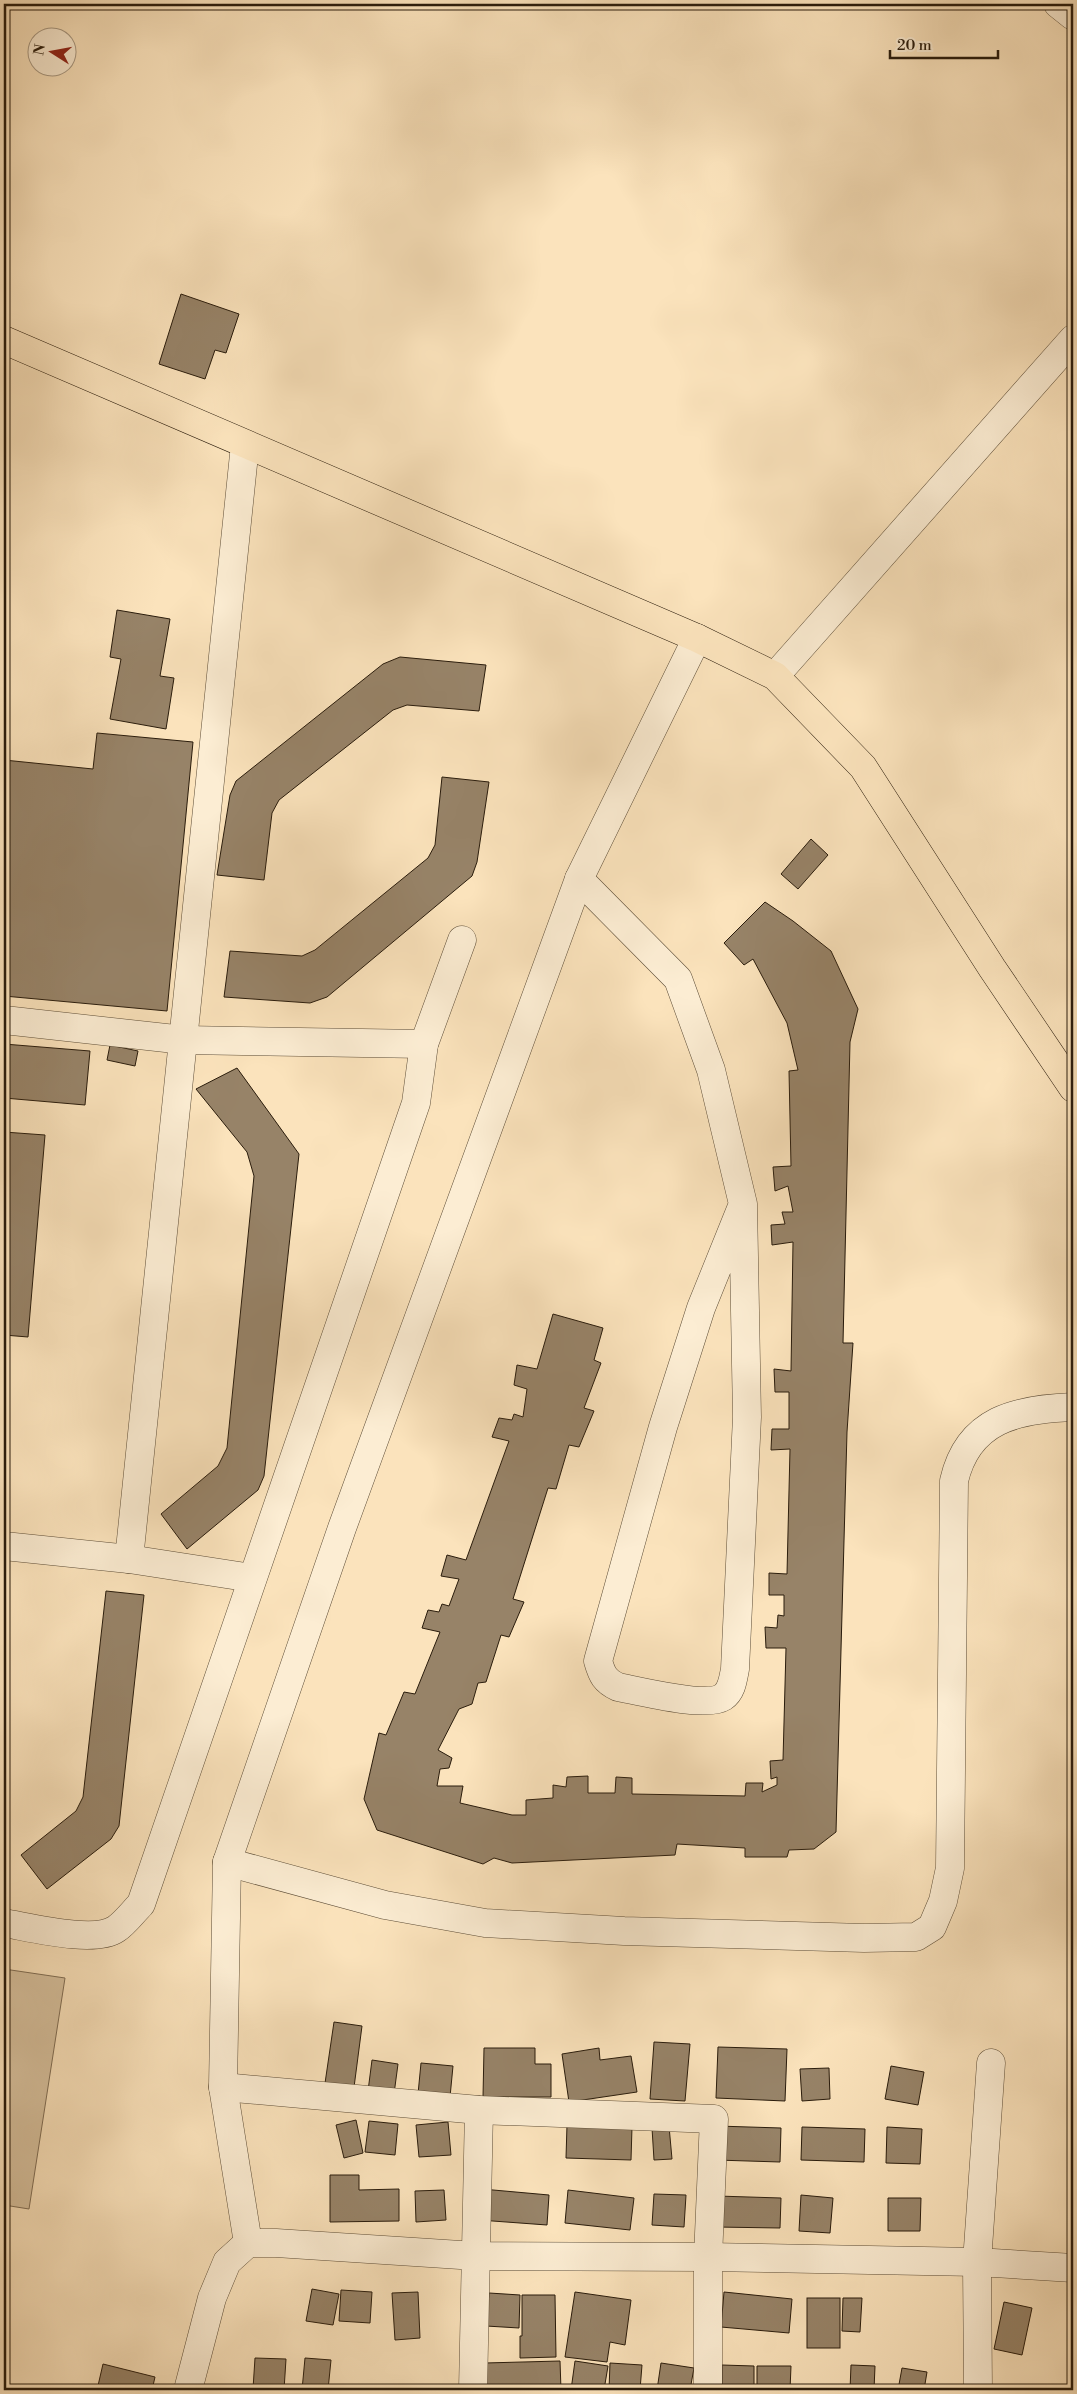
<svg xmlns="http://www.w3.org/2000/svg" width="1077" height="2394" font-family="'Libre Bodoni',serif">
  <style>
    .green { fill: #d7c19e; stroke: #806e55 }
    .building { fill: #978368; stroke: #2a1c0c }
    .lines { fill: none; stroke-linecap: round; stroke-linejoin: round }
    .minor-casing { stroke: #5e4e38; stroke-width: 29 }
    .major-casing { stroke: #2a1c0c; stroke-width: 29 }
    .minor { stroke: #fcedd3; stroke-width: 28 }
    .major { stroke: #fbe3bc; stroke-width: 28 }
  </style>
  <rect width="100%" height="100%" fill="#fbe3bc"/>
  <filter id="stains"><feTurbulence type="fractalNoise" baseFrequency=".004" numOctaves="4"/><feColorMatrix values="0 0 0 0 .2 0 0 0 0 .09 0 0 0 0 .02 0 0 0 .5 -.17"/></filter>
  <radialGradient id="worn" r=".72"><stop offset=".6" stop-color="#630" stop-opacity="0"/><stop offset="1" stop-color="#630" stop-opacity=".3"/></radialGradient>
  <!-- green -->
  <polygon class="green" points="4,1969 65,1978 29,2209 4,2205"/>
  <!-- building -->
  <g class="building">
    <polygon points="181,294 239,314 226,353 215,350 205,379 159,364"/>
    <polygon points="117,610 170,619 160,676 174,678 166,729 110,719 121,659 110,657"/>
    <polygon points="400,657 486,665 479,711 407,705 393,710 279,800 272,813 264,880 217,875 230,795 236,781 383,664"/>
    <polygon points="97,733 193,742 167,1011 4,996 4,760 93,769"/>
    <polygon points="442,777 489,782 477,862 472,876 327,997 310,1003 224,997 230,951 302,956 315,950 428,858 435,845"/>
    <polygon points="811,839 828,855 798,889 781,874"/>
    <polygon points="765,902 793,921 831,951 858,1009 850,1042 843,1343 853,1343 847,1432 836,1832 814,1849 789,1850 787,1857 745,1857 745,1848 677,1844 675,1855 512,1863 494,1858 483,1864 377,1830 364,1799 379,1733 386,1735 404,1692 415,1694 440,1632 422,1628 428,1610 439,1612 442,1604 449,1606 459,1579 441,1576 447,1555 466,1560 509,1441 492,1437 499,1418 512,1420 514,1414 523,1417 527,1389 514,1385 517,1365 537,1369 553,1314 603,1328 594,1360 601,1363 584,1408 594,1411 579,1447 569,1445 556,1489 548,1488 513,1599 524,1602 509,1637 501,1635 486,1682 478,1683 472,1704 459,1709 438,1750 452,1758 449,1768 440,1769 437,1786 463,1786 460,1803 512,1815 526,1815 526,1800 553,1798 553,1785 566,1787 567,1777 588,1776 588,1793 615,1793 616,1777 632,1778 632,1794 745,1796 746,1783 763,1783 762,1792 777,1785 777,1777 771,1779 770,1761 783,1760 786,1648 766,1648 765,1627 777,1628 778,1615 784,1616 784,1595 769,1595 769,1573 787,1574 790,1449 771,1450 772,1429 789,1429 789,1392 775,1392 774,1369 791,1371 793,1242 772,1245 771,1225 785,1224 782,1212 793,1212 788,1186 775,1191 773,1167 791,1166 789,1071 798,1070 787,1023 753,959 744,965 724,943"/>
    <polygon points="4,1044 90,1051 85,1105 4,1098"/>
    <polygon points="110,1045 138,1051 135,1066 107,1060"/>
    <polygon points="237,1068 299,1154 264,1476 258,1490 187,1549 161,1514 218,1466 227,1448 254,1176 247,1152 196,1089"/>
    <polygon points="4,1132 45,1135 28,1337 4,1335"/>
    <polygon points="106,1591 144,1595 119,1826 111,1839 47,1889 21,1855 76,1811 83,1797"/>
    <polygon points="334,2022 362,2026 353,2095 324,2090"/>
    <polygon points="654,2042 690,2044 685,2101 650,2099"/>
    <polygon points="718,2047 787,2049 785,2101 716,2098"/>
    <polygon points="484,2048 535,2048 535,2064 551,2064 551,2097 483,2097"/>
    <polygon points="599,2048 600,2060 631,2056 637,2092 569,2102 562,2054"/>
    <polygon points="372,2060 398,2064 394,2094 368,2091"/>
    <polygon points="421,2063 453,2066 450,2097 418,2094"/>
    <polygon points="891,2066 924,2072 918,2105 885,2099"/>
    <polygon points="829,2068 830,2099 802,2101 800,2069"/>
    <polygon points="356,2120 363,2153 344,2158 336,2125"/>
    <polygon points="369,2121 398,2124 395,2155 365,2152"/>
    <polygon points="448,2122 451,2155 419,2157 416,2125"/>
    <polygon points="567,2125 632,2127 631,2160 566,2158"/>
    <polygon points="669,2126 672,2159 654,2160 652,2128"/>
    <polygon points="717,2126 781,2128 780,2162 716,2160"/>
    <polygon points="802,2127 865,2129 864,2162 801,2160"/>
    <polygon points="887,2127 922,2129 920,2164 886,2163"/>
    <polygon points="330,2175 359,2175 359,2190 399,2189 399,2221 330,2222"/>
    <polygon points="482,2189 549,2195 547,2225 479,2220"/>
    <polygon points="444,2190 446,2220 416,2222 415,2191"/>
    <polygon points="568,2190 634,2198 630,2230 565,2223"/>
    <polygon points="654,2194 686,2195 684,2227 652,2225"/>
    <polygon points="801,2195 833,2198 830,2233 799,2231"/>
    <polygon points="717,2196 781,2198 780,2228 716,2227"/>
    <polygon points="888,2198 921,2198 920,2231 888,2231"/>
    <polygon points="312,2289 339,2294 333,2325 306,2321"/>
    <polygon points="341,2290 372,2292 370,2323 339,2321"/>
    <polygon points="418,2292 420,2338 395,2340 392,2293"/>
    <polygon points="575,2292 631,2300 625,2345 610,2342 607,2362 565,2357"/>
    <polygon points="724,2292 792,2299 789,2333 721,2327"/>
    <polygon points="489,2293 520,2295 519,2328 486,2326"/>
    <polygon points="522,2295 555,2295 556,2357 520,2358 520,2336 522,2336"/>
    <rect x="807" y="2298" width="33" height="50"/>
    <polygon points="843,2298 862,2298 860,2332 842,2331"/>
    <polygon points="1004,2302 1032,2308 1022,2355 994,2349"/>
    <polygon points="255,2358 286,2359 284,2390 253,2389"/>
    <polygon points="305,2358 331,2360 328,2390 302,2390"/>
    <polygon points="560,2361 561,2390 486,2390 485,2363"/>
    <polygon points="575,2361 608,2366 604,2390 571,2390"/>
    <polygon points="610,2363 642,2365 640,2390 609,2390"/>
    <polygon points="661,2363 694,2368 690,2390 657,2390"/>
    <polygon points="103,2364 155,2377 152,2390 97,2390"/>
    <polygon points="722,2365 754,2366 754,2390 722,2390"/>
    <polygon points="851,2365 875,2366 874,2390 850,2390"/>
    <polygon points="757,2366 791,2366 790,2390 757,2390"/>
    <polygon points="902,2368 927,2372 924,2390 898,2390"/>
  </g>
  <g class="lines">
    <defs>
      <g id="minor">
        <polyline points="1058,4 1073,16"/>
        <path d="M697 638 579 879 342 1528 227 1862 385 1905 485 1923 624 1931 864 1938 916 1937 932 1927 943 1901 950 1868 954 1481C968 1419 1017 1409 1073 1407"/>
        <polyline points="775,676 1073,339"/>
        <path d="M579 879 678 979 711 1070 743 1204 747 1417 735 1669C733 1679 732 1691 723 1697 706 1708 639 1691 618 1687 605 1681 602 1675 598 1661L663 1427 701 1308 743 1204"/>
        <polyline points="4,1020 184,1040 424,1044"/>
        <polyline points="4,1546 129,1559 252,1578"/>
        <polyline points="129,1559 245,445"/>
        <polyline points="227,1862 223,2087 248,2243"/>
        <path d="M4 1923C29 1927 94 1944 116 1929 125 1923 133 1912 141 1904L416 1103 424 1044 462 940"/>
        <polyline points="223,2087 479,2110 714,2119 708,2257 708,2390"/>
        <polyline points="188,2390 212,2298 227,2262 248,2243 276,2243 476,2256 708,2257 977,2262 991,2063"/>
        <polyline points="473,2390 479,2110"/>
        <polyline points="978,2390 977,2262 1073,2268"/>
      </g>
      <polyline id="major" points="4,340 697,638 775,676 863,767 992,968 1073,1088"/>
    </defs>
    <!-- minor casing -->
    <use href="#minor" class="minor-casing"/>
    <!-- major casing -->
    <use href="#major" class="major-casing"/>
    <!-- minor -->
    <use href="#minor" class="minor"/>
    <!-- major -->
    <use href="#major" class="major"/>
  </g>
  <!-- margin -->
  <rect width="1077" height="2394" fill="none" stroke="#fbe3bc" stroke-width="20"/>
  <rect x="5" y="5" width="1067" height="2384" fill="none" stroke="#2a1c0c" stroke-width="2.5"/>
  <rect x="10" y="10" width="1057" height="2374" fill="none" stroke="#2a1c0c"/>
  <!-- north arrow -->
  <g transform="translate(52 52) rotate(281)"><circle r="24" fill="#fcedd3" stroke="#a89983"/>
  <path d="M0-4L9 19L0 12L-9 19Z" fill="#8f2418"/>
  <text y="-8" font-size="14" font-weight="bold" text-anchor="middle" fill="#2a1c0c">N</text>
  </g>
  <!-- scale -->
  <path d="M890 50v8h108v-8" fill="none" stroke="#2a1c0c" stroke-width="2.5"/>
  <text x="897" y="50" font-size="15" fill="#2a1c0c" stroke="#fcedd3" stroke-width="4" paint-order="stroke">20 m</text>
  <rect width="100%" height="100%" filter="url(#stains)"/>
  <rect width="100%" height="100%" fill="url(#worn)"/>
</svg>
